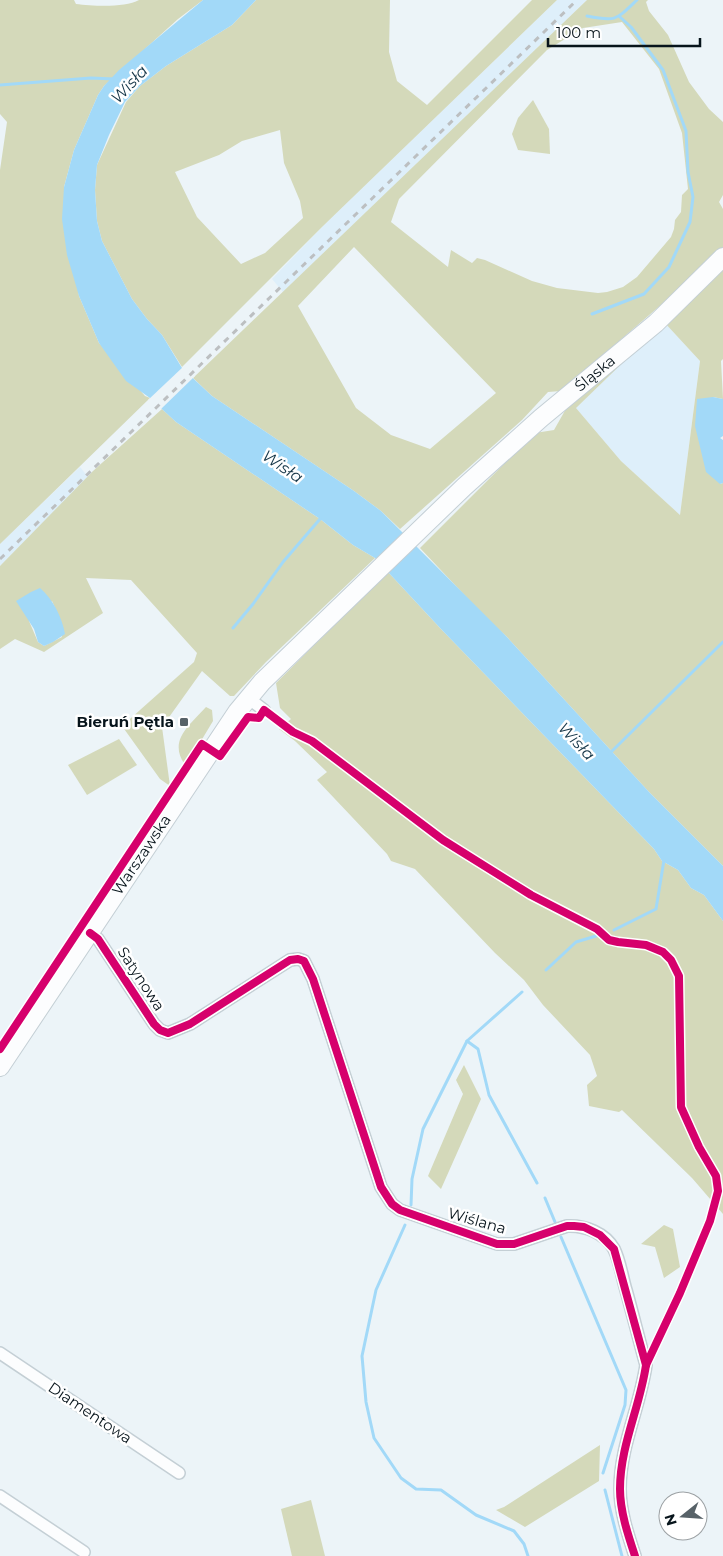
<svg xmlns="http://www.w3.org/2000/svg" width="723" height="1556" font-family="Montserrat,sans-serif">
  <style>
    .built { fill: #deeffa }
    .green { fill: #d4d9ba; fill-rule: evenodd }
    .water { fill: #a2d9f8 }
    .pier { fill: #ecf4f8 }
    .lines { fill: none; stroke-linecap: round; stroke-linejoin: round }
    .stream { stroke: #a2d9f8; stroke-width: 3 }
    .minor-casing { stroke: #c4cfd5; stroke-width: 14 }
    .primary-casing { stroke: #c4cfd5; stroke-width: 20 }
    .minor { stroke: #fcfdfe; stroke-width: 11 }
    .primary { stroke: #fcfdfe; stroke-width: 18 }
    .rail { stroke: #bcbfc1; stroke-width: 3; stroke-dasharray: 6 6; stroke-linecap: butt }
    .cycleway-casing { stroke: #fff; stroke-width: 11 }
    .cycleway { stroke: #d6006c; stroke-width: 8 }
    .poi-dot { fill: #576268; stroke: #fff; stroke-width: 2 }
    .labels { text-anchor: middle; stroke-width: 5; stroke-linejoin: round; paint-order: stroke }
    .street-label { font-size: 15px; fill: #07141b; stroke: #fff }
    .poi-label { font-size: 15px; font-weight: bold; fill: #07141b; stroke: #fff; text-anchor: end }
    .water-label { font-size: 16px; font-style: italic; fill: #143547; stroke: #fff }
  </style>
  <rect width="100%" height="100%" fill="#ecf4f8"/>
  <!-- built -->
  <g class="built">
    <polygon points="557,0 587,0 283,292 272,279 323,226"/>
    <polygon points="664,322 700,361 680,515 621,461 576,408"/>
    <polygon points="80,467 88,477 0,566 0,544"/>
  </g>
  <!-- green -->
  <g class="green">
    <path d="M0 0H74L76 4C93 6 125 8 139 0H203L178 19 104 86 98 95 74 150 64 187 79 296 99 343 145 396 150 398 0 544V170L7 122 0 114Z"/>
    <path d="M256 0H390L389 52 397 81 427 105 532 0H557L323 226 182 367 162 335 147 319 132 299 102 241 97 221 95 190 97 165 126 102 140 86 166 66 232 25ZM280 130 284 163 300 201 303 218 265 253 241 264 197 217 175 172 219 155 242 141Z"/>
    <path d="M587 0H648L646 2 649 11 668 35 689 82 709 109 723 122V195L719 202 723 209V247L698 273 561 391 548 392 522 420 400 529 381 511 354 491 212 396 193 378ZM622 22 659 69 682 133 688 189 682 195 681 212 675 220 674 229 671 237 637 277 623 287 607 292 598 293 557 288 532 281 485 260 477 258 472 263 451 250 448 267 391 222 399 199 547 50 583 28ZM354 247 496 393 430 449 391 435 356 408 298 306Z"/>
    <polygon points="533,100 549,129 550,154 518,150 512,134 518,118"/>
    <polygon points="723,266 723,359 721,361 723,399 713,397 720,484 723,483 723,866 649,792 506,636 488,620 420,548 535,433 554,430 571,400 639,347 576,408 621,461 680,515 700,361 664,322"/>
    <path d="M162 409 176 422 320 519 353 545 375 558 266 662 234 696H230L202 671 162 727 170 786 160 779 122 726 194 662 197 653 131 580 86 578 103 613 44 652 15 639 0 649V566L93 471ZM52 601 56 610 62 637 44 646 38 642 29 621Z"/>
    <polygon points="388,572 441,629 654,849 662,861 678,870 691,888 704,895 723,921 723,1214 692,1178 622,1110 619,1112 589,1106 587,1085 597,1076 590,1055 543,1005 524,980 495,953 415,869 391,861 387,854 317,780 327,772 295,741 279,729 291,719 280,708 276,683"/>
    <path d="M206 707 212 710 213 721 186 766C167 741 189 726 206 707Z"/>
    <polygon points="119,739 137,765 87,795 68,765"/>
    <polygon points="464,1065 481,1099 441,1189 428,1176 463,1094 456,1080"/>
    <polygon points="664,1225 673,1229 680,1267 664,1278 655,1247 641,1244"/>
    <polygon points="600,1445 599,1481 525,1527 496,1510 504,1507"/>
    <polygon points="311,1500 325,1556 292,1556 281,1509"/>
  </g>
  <!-- water -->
  <g class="water">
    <polygon points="203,0 256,0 232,25 166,66 140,86 125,102 109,135 97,165 95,190 97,221 102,241 132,299 147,319 162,335 182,368 212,396 354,491 381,511 506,636 649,792 723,866 723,921 704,895 691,888 678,870 662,861 654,849 441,629 375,558 353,545 320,519 176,422 150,398 126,381 99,343 79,296 67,255 62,219 64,187 74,150 98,95 104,86 119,70"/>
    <polygon points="713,397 723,399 723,436 720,438 723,440 723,483 720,484 706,472 695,426 697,399"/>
    <path d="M40 588C53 599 62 617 65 634L53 642 44 646 38 642 34 629 16 601 31 592Z"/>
  </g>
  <!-- pier -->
  <polygon class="pier" points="184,366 195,376 160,410 148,400"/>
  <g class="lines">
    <!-- stream -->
    <g class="stream">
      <path d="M587 16C616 22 616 20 637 0"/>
      <polyline points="0,85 91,78 114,79"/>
      <polyline points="592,314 644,294 669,267 690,222 693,197 688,172 686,131 663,70 631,27 620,17"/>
      <polyline points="233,628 253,604 283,562 320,519"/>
      <polyline points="609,754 723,642"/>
      <polyline points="614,930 656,909 664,860"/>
      <polyline points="546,970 576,942 596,936"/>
      <polyline points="467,1041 478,1049 489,1095 537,1183"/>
      <polyline points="545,1198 555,1222"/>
      <polyline points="411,1205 412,1179 423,1129 467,1041 522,992"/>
      <polyline points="405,1225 376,1290 362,1356 366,1402 374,1438 401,1478 416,1489 441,1490 476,1515 514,1531 524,1544 528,1556"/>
      <polyline points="561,1237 626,1390 625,1405 603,1473"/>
      <polyline points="605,1490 622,1556"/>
    </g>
    <defs>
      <g id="minor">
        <polyline points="248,698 264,710"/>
        <path d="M90 933 98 939 154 1024 160 1030 168 1033 190 1024 290 960 298 959 304 961 313 979 381 1187 392 1204 400 1210 497 1244H514L567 1226C585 1225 605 1233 614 1249 620 1261 622 1277 626 1290 633 1315 639 1340 646 1365 640 1407 620 1446 620 1489 620 1511 628 1535 635 1556"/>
        <polyline points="0,1353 179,1473"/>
        <polyline points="0,1496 84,1552"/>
      </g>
      <g id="primary">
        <path id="s1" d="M0 1067 237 712 262 682 464 487 541 418 656 323 723 257"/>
      </g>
    </defs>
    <!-- minor casing -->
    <use href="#minor" class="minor-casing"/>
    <!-- primary casing -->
    <use href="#primary" class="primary-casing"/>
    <!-- minor -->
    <use href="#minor" class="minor"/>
    <!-- primary -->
    <use href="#primary" class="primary"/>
    <!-- rail -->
    <polyline class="rail" points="0,559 577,0"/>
    <defs>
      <g id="cycleway">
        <polyline points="90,933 98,939 154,1024 160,1030 168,1033 190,1024 290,960 298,959 304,961 313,979 381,1187 392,1204 400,1210 497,1244 514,1244 567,1226 574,1226 584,1227 600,1235 614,1249 646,1365"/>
        <path d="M0 1049 202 744 220 756 248 717 259 718 264 710 293 732 312 741 443 840 531 895 597 929 609 940 618 942 646 945 663 952 671 960 679 976 681 1107 699 1147 716 1176 718 1191 710 1221 680 1293 646 1365C640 1407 620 1446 620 1489 620 1511 628 1535 635 1556"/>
      </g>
    </defs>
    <!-- cycleway casing -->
    <use href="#cycleway" class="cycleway-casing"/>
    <!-- cycleway -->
    <use href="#cycleway" class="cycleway"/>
  </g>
  <!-- markers -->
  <rect class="poi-dot" x="179" y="717" width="10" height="10" rx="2.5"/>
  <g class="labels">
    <!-- street labels -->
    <g class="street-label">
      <text dy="5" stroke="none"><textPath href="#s1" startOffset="920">Śląska</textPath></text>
      <text dy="5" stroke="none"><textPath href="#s1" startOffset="255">Warszawska</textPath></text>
      <text transform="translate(141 979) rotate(57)" y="5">Satynowa</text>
      <text transform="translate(477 1221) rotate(16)" y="5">Wiślana</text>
      <text transform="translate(90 1413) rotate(34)" y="5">Diamentowa</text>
    </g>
    <!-- poi labels -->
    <g class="poi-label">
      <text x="174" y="727">Bieruń Pętla</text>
    </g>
    <!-- water labels -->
    <g class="water-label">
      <text transform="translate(129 84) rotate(-47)" y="6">Wisła</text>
      <text transform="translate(283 466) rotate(34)" y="6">Wisła</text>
      <text transform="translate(577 741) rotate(47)" y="6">Wisła</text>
    </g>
  </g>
  <!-- north arrow -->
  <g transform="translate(683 1516) rotate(253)"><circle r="24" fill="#ffffff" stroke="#9ca1a4"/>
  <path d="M0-4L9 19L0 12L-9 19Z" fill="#576268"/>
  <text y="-8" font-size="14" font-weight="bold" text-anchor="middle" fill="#07141b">N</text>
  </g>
  <!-- scale -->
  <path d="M548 38v8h152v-8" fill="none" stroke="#07141b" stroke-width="2.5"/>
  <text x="556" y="38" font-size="15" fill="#07141b" stroke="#ffffff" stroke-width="4" paint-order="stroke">100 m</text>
</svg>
